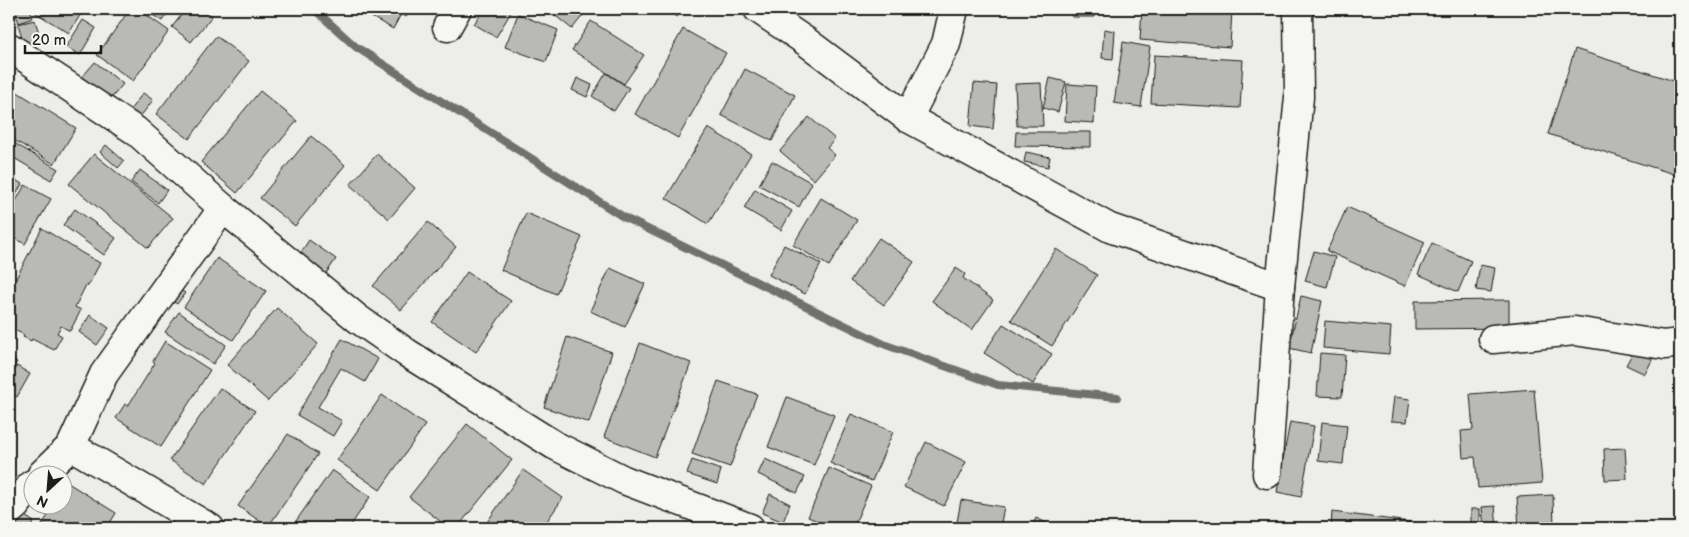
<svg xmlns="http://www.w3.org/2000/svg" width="1689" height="537" font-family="'Balsamiq Sans',sans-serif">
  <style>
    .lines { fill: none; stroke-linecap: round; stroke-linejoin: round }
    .stream { stroke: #6f6f6d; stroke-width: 8 }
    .building { fill: #b9b9b6; stroke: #1c1c1c }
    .minor-casing { stroke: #1c1c1c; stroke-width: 31 }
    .minor { stroke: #f6f6f2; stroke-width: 28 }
  </style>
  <rect width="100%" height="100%" fill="#edede9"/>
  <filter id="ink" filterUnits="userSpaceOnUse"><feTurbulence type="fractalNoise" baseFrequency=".02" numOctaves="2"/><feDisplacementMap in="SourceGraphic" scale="10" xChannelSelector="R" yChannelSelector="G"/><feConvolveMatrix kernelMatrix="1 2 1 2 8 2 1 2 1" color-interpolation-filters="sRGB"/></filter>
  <g filter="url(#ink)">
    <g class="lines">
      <!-- stream -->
      <polyline class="stream" points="314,9 356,47 625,218 886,345 998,385 1117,397"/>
    </g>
    <!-- building -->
    <g class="building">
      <polygon points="14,9 30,9 33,18 19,23"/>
      <polygon points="32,9 84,9 69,33 31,10"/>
      <polygon points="130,9 138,9 169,31 133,81 97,55"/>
      <polygon points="155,9 170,9 162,21 151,14"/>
      <polygon points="186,9 203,9 212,16 191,42 172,27"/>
      <polygon points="357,9 411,9 406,17 401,14 393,29"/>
      <polygon points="484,9 513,9 496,37 474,24"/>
      <polygon points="547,9 588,9 572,29"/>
      <polygon points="663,9 681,9 677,17"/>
      <rect x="1072" y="9" width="22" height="8"/>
      <polygon points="1142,9 1232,9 1230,47 1140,40"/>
      <polygon points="518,14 558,30 546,62 505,47"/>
      <polygon points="35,20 41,40 24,45 18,24"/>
      <polygon points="83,20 96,28 80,55 66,47"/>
      <polygon points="591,21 644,55 624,84 572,50"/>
      <polygon points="683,29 726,53 678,138 635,114"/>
      <polygon points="1104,29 1115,31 1113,59 1102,58"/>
      <polygon points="216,36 249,61 189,139 156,114"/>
      <polygon points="1123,42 1150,47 1141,107 1114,103"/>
      <polygon points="1575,49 1680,83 1680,176 1548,134"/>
      <polygon points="1154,55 1243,60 1240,108 1151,103"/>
      <polygon points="95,62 123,84 110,100 82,77"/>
      <polygon points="745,69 795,95 772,141 721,115"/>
      <polygon points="606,73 629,88 614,111 592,96"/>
      <polygon points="577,78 592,85 587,97 572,90"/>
      <polygon points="1050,78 1066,82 1058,112 1043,108"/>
      <polygon points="974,83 997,85 993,129 970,126"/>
      <polygon points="1041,83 1043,126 1017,126 1015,84"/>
      <polygon points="1067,84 1096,86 1094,123 1065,121"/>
      <polygon points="9,87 76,128 54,164 9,137"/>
      <polygon points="260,91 297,121 237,193 201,162"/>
      <polygon points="143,93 153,100 140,117 130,110"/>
      <polygon points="809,117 835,139 827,148 835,155 814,180 780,151"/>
      <polygon points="708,128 751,154 708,224 666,198"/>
      <polygon points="1016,132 1091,132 1091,147 1015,146"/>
      <polygon points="311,136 345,165 295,226 260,198"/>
      <polygon points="9,140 58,169 51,180 9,155"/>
      <polygon points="106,145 124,161 118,168 100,152"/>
      <polygon points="1026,152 1050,157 1048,167 1024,162"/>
      <polygon points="94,154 173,218 148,248 69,184"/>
      <polygon points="377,154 415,188 389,219 350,185"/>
      <polygon points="772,161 812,183 799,207 759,185"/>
      <polygon points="140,170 167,190 158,203 131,182"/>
      <polygon points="9,176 22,184 9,207"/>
      <polygon points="25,185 51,199 25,244 9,235 9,213"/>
      <polygon points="755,189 792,211 781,230 744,208"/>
      <polygon points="821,198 857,220 829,266 793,245"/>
      <polygon points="1347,207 1425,242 1405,286 1327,251"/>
      <polygon points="75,209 116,238 104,255 63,225"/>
      <polygon points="526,213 582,237 556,294 501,270"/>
      <polygon points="428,222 456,247 401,310 373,286"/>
      <polygon points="42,228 82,253 100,263 88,286 86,285 75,307 81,310 70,331 61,326 57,333 62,336 54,350 32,339 31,341 23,337 24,335 9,327 9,292"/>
      <polygon points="879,238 914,262 884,305 850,281"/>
      <polygon points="309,240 336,259 325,275 298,257"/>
      <polygon points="1432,243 1471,261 1458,292 1418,274"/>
      <polygon points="784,245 821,264 805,294 769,275"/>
      <polygon points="1056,249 1097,275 1052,346 1011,320"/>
      <polygon points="1314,251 1335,257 1327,287 1305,281"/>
      <polygon points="217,258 266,291 233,340 184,307"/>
      <polygon points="1480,265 1495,268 1491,292 1476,290"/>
      <polygon points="610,268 645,284 625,327 590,311"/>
      <polygon points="956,268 965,274 963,278 993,300 972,330 932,301"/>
      <polygon points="467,272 511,301 476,352 432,322"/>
      <polygon points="175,286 185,293 177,304 167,297"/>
      <polygon points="1301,296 1322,301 1311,353 1289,348"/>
      <polygon points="1509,300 1509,328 1415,329 1415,301"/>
      <polygon points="277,308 318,344 268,401 227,365"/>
      <polygon points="179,312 226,345 213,364 165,332"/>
      <polygon points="90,315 109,328 97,345 79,332"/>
      <polygon points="1325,321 1391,327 1389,354 1323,348"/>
      <polygon points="1003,324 1052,354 1033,384 984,353"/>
      <polygon points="567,337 612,352 589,423 544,407"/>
      <polygon points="342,339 378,359 365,382 341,368 318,407 342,421 333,436 297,415"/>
      <polygon points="165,341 210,370 161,447 116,418 125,404 128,406 155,363 153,361"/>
      <polygon points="640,343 691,363 655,457 604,437"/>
      <polygon points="1634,350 1653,358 1645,374 1626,365"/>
      <polygon points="1320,353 1345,355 1342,397 1317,396"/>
      <polygon points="9,357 17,362 9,374"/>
      <polygon points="17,366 30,374 17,397 9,392 9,381"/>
      <polygon points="718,381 757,394 730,467 692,454"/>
      <polygon points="220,388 255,411 206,484 170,460"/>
      <polygon points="1534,389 1542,483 1478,488 1475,457 1463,458 1461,431 1473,430 1470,394"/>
      <polygon points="382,395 425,425 380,490 337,460"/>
      <polygon points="787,397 834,415 814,465 768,447"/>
      <polygon points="1394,397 1410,399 1407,422 1391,421"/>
      <polygon points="1679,403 1680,404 1680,420 1672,414"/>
      <polygon points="851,414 893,432 872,481 830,463"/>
      <polygon points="1290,422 1314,426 1301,497 1277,492"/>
      <polygon points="1322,422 1347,425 1343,464 1318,461"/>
      <polygon points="467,424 512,460 457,528 449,528 409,497"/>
      <polygon points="288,434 318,454 268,527 238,506"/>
      <polygon points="926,442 966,462 944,506 904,487"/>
      <polygon points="1625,448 1627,479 1605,480 1604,449"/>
      <polygon points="765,459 805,477 797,493 758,474"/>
      <polygon points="692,460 721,470 717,484 687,474"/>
      <polygon points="829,468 871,486 853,528 834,528 808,517"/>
      <polygon points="332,470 370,497 349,528 291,528"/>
      <polygon points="523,470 563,498 542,528 483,528"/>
      <polygon points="68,483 116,513 107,528 40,528 55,504 62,504 62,492"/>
      <polygon points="770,494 790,504 783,522 762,513"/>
      <polygon points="1553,495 1554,527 1519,528 1517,497"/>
      <polygon points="961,500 1004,507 1000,528 956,528"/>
      <polygon points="1495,506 1497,528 1484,528 1482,507"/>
      <rect x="1471" y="509" width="9" height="18"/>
      <polygon points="19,512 34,522 30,528 9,528"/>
      <polygon points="1332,512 1425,524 1424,528 1331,528"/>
      <polygon points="1036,518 1057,528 1031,528"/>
      <polygon points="130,523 139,528 126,528"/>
    </g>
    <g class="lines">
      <defs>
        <g id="minor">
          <polyline points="758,9 804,40 908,118 1110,228 1280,287"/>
          <polyline points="447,27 457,9"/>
          <polyline points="9,47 136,131 223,208 358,319 407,353 554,445 624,480 750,528"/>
          <polyline points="908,118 946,44 954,9"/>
          <polyline points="1493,339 1575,331 1664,345 1680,343"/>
          <polyline points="71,446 210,528"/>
          <polyline points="42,474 71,446 104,374 223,208"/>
          <polyline points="1267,474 1280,287 1299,97 1298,9"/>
          <polyline points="9,511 16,505 32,484"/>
        </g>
      </defs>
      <!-- minor casing -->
      <use href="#minor" class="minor-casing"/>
      <!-- minor -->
      <use href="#minor" class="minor"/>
    </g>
  </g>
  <!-- margin -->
  <rect width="1689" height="537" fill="none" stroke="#f6f6f2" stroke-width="30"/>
  <rect x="15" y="15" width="1659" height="507" fill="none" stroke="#1c1c1c" stroke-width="2" filter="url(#ink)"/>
  <!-- north arrow -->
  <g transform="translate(48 490) rotate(206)"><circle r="24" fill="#f6f6f2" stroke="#9f9f9c"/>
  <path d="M0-4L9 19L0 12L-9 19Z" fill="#1c1c1c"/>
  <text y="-8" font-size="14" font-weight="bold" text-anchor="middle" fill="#1c1c1c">N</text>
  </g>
  <!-- scale -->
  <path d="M25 45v8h76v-8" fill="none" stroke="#1c1c1c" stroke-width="2.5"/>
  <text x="32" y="45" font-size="15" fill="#1c1c1c" stroke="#f6f6f2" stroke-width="4" paint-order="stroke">20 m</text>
</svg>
